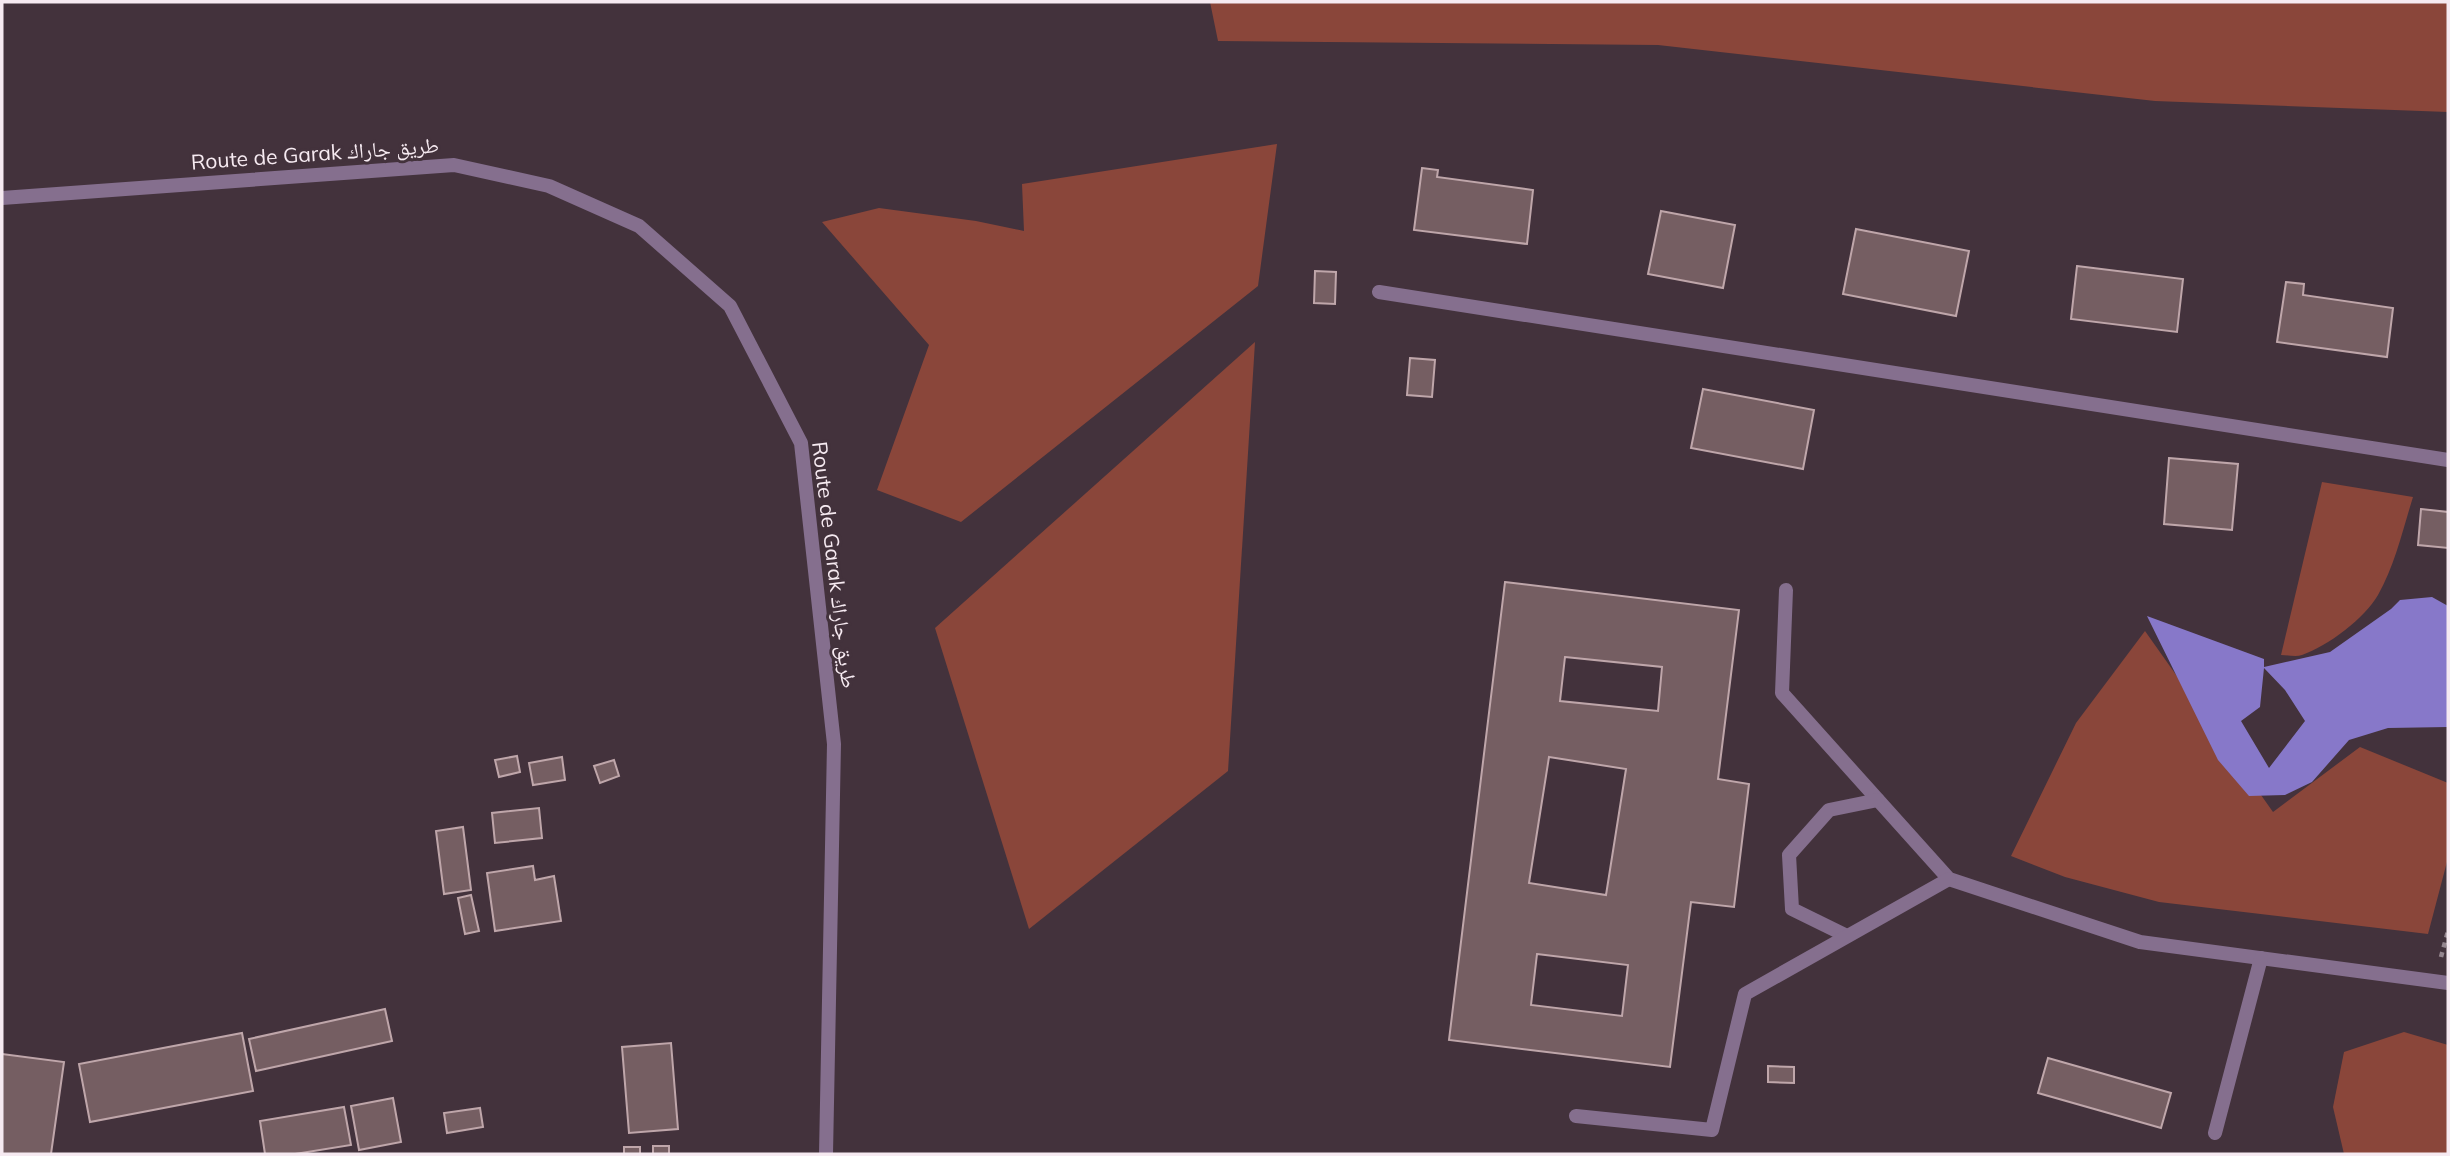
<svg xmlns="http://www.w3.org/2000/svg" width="2450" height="1156" font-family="Mulish,'Noto Naskh Arabic',sans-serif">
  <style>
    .green { fill: #8a463a }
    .water { fill: #8778c9; fill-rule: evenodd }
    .building { fill: #755e62; stroke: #bfa6aa; stroke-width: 2; fill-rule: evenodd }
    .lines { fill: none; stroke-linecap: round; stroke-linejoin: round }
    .path { stroke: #94858e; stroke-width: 4.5; stroke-dasharray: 5 5; stroke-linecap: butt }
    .service { stroke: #856f8e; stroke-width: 14 }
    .minor { stroke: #856f8e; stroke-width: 14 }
    .tertiary { stroke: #856f8e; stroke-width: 14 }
    .labels { text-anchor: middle; stroke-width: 6; stroke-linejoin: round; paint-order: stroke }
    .street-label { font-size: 21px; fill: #f6eaf1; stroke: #43323c }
  </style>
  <rect width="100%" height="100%" fill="#43323c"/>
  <!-- green -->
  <g class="green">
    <polygon points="1210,2 2448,2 2448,112 2155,101 1658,45 1218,41"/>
    <polygon points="1277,144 1258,286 961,522 877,490 929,345 822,222 879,208 976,221 1024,231 1022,184"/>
    <polygon points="1255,342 1228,771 1029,929 935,628"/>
    <path d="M2322 482 2413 497C2403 529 2395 565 2378 595 2365 618 2328 646 2302 655 2296 657 2288 655 2281 655Z"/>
    <polygon points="2145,631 2273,812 2360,747 2448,783 2448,858 2428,934 2159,902 2065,877 2011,856 2076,723"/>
    <polygon points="2404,1032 2448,1045 2448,1154 2344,1154 2333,1107 2344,1052"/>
  </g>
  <!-- water -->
  <path class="water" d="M2432 597 2448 606V727L2388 728 2349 740 2312 782 2285 795 2249 796 2218 760 2147 616 2264 659V667L2330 652 2391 609 2400 600ZM2264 668 2285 690 2305 721 2269 768 2241 721 2260 707Z"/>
  <!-- building -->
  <g class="building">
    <polygon points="1422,168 1438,170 1437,177 1533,190 1527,244 1414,230"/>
    <polygon points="1661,211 1735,225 1723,288 1648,274"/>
    <polygon points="1856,229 1969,251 1956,316 1843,294"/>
    <polygon points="2077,266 2183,279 2177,332 2071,319"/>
    <polygon points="1315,271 1336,272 1335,304 1314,303"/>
    <polygon points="2286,282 2304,284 2303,295 2393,308 2387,357 2277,342"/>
    <polygon points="1410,358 1435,360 1432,397 1407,395"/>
    <polygon points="1703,389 1814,410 1803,469 1691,448"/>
    <polygon points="2169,458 2238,464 2232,530 2164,524"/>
    <polygon points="2421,509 2448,512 2448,548 2418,545"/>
    <path d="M1505 582 1739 610 1718 779 1749 784 1734 907 1691 902 1670 1067 1449 1040ZM1565 657 1662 667 1658 711 1560 701ZM1549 757 1626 769 1606 895 1529 883ZM1537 954 1628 965 1622 1016 1531 1005Z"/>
    <polygon points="517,756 520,772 499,777 495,760"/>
    <polygon points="562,757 565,780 533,785 529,763"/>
    <polygon points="614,760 619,776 600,783 594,766"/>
    <polygon points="539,808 542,838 495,843 492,813"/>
    <polygon points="463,827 471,890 444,894 436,831"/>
    <polygon points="533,866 535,880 554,876 561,921 495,931 487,873"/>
    <polygon points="471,895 479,931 465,934 458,898"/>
    <polygon points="385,1009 392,1041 256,1071 249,1039"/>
    <polygon points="242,1033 253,1091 90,1122 79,1064"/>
    <polygon points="671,1043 678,1129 629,1133 622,1047"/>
    <polygon points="2,1054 64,1062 51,1154 2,1154"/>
    <polygon points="2048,1058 2171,1093 2161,1128 2038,1093"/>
    <polygon points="1768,1066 1794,1067 1794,1083 1768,1082"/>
    <polygon points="393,1098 401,1142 359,1150 351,1106"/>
    <polygon points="344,1107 351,1145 295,1154 265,1154 260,1121"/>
    <polygon points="480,1108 483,1127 447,1133 444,1113"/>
    <rect x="653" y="1146" width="16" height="8"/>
    <rect x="624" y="1147" width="16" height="7"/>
  </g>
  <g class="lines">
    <!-- path -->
    <polyline class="path" points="2441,957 2448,931"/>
    <!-- service -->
    <g class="service">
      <polyline points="1786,590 1782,693 1949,879 2140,942 2448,983"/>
      <polyline points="1847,936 1792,909 1789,855 1829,810 1878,800"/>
      <polyline points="1576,1116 1712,1130 1745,994 1949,879"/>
      <polyline points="2215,1133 2261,958"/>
    </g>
    <!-- minor -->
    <polyline class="minor" points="1379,292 2448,460"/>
    <!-- tertiary -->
    <polyline class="tertiary" points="2,198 454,165 549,186 639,226 730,306 801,443 834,744 826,1154"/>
  </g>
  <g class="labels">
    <!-- street labels -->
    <g class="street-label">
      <text transform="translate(315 154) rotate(-4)" y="7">Route de Garak طريق جاراك</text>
      <text transform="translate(834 565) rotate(83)" y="7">Route de Garak طريق جاراك</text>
    </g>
  </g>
  <!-- border -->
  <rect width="2450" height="1156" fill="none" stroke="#f6eaf1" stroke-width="7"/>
</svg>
